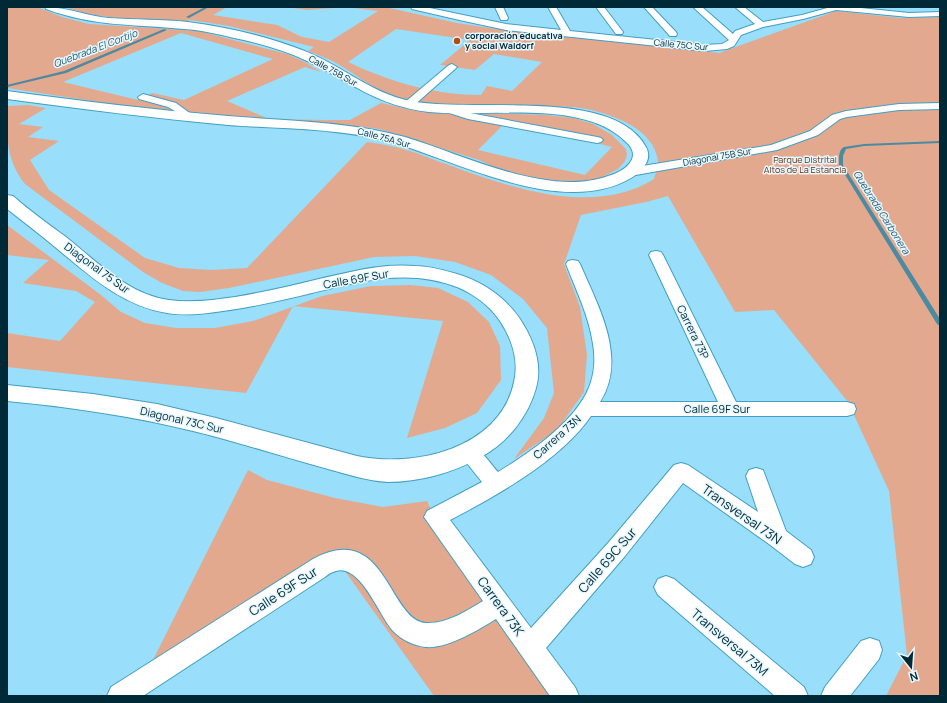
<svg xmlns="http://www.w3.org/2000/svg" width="947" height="703" font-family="Manrope,sans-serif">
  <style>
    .green { fill: #e2a98f; fill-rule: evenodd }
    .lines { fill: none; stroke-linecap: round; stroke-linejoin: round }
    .stream { fill: #4c8aa2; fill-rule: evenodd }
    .minor-casing { stroke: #429fc2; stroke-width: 2 }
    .tertiary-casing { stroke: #429fc2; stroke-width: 2 }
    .minor { fill: #fff; fill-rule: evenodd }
    .tertiary { fill: #fff; fill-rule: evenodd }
    .poi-dot { fill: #af4d10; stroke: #e6f7fe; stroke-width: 1.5 }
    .labels { text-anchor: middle; stroke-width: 3; stroke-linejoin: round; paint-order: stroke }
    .far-poi-label { font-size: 9px; font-weight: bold; fill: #002937; stroke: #e6f7fe; text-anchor: start }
    .far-street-label { font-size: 9px; fill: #002937; stroke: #e6f7fe }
    .far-park-label { font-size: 9px; fill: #652d0f; stroke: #e6f7fe }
    .far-water-label { font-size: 10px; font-style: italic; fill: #225b70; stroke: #e6f7fe }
    .street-label { font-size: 11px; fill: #002937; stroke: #e6f7fe }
    .near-street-label { font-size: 13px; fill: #002937; stroke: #e6f7fe }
  </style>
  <rect width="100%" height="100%" fill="#99defb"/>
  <!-- green -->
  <g class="green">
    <path d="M7 7H37L62 17 89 24 199 31 287 54 305 62 321 72 305 67 227 101 269 119 327 120H350L381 103 417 111 547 115 574 118 593 124 612 135 626 149 627 155 625 161 618 169 598 179 570 182 547 181 501 170 479 160 379 129 348 125 163 112 7 88ZM181 33 273 59 184 100 152 93 138 100 63 82ZM503 125 573 137 612 147 585 175 478 150Z"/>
    <path d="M65 7H227L213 15 277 25 302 37 329 42 378 11 346 7 307 10 287 7H385L457 23 496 29 719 53 836 11 901 18 940 17V696H886L907 655 889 491 848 402 774 310 735 312 668 196 646 202 581 215 564 264 580 307 587 355 584 392 557 430 514 459 544 418 554 393 547 328 523 299 491 275 455 262 415 256 374 257 229 288 200 292 183 291 162 283 143 272 25 184C5 159 7 135 7 106L28 105 46 108 19 124 43 127 28 137 59 141 30 160 49 190 145 258 179 268 211 270 247 268 367 142C380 144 394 146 406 150 419 153 431 159 443 163 506 186 593 218 654 179 655 174 659 167 658 161 654 129 614 115 587 109 571 106 555 106 539 106 495 104 449 108 405 100 379 95 359 76 336 63 327 58 318 55 308 51L314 47 229 26 190 20 186 22C146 19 103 21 65 7ZM396 29 470 40 440 65 475 70 494 54 542 62 512 91 487 86 481 95C434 95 390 82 348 62Z"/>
    <polygon points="7,225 101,295 121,312 145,323 176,328 215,328 253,321 322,296 371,286 411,285 438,288 468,302 489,322 500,346 501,380 477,413 445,428 407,438 443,321 293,306 246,393 7,367 7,333 60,341 95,302 76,291 23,283 49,260 7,255"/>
    <polygon points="248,470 267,480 335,498 383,507 427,501 435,517 567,696 434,696 332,553 150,666"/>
  </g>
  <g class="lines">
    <!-- stream -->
    <g class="stream">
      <polygon points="205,7 209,7 189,18 186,17"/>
      <polygon points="164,29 167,30 66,73 7,87 7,85 64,71"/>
      <path d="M940 141V143L864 146 846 149 843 156V165L940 319V326L937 324 839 165C839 159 838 150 844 147L864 144Z"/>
    </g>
    <defs>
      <g id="minor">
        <polygon points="411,7 425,7 506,24 561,30 548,7 556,7 570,31 705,45 722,44 729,40 693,7 702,7 733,34 735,31 755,24 735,7 744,7 763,22 802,15 831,7 851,7 909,13 940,12 940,16 909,17 836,10 803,19 763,27 741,35 734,46 727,49 705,51 506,30 464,21 412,9"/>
        <polygon points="495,7 503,7 508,18 507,20 501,20"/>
        <polygon points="596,7 604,7 623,32 622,34 616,34"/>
        <polygon points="644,7 652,7 676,32 677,34 676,36 670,36"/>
        <polygon points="452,64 457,67 455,69 412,107 404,107 403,105 404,103 449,65"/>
        <polygon points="143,94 176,103 195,117 190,120 168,107 139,99 138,97"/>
        <polygon points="940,103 940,109 899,110 847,117 840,119 818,135 777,150 630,176 626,175 624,172 626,169 630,168 771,145 810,131 832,115 846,111 899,104"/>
        <polygon points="444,105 470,113 597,137 601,138 603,140 601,142 597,143 468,119 440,110 439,108"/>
        <path d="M656 251 661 252 663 255 736 402H847L854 404 856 409 854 414 847 416H591C561 460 496 496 450 520L531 628 609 542 674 465 681 463 688 465 758 512 746 476 749 470 756 468 763 470 786 531 811 550 814 557 811 564 803 567 795 564 769 544 683 483 625 556 546 648 575 687 579 696H550L496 619C478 630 447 649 426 647 414 646 402 640 393 631 379 616 361 564 336 571 332 572 328 574 325 577L143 696H107L111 687 313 559C386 519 388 620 426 623 447 624 466 611 483 601L424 517 427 511 482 482 458 452 461 447C477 441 488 461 498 472 528 454 569 426 586 394 594 379 596 361 593 344 589 316 576 290 566 264L568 261 573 260 578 261 580 264C598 306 628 358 600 402H718L649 255 651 252Z"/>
        <polygon points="666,576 674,579 804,687 808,696 775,696 658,595 654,587 658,579"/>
        <polygon points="870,638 879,641 882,650 879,659 850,696 821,696 825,687 861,641"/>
      </g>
      <g id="tertiary">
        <path d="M45 7C67 7 87 16 109 18 135 20 162 19 188 22 226 27 266 36 302 50 337 63 366 89 402 99 463 116 612 84 646 147 653 160 642 171 631 178 563 218 459 162 391 142 338 128 283 129 228 125 154 118 81 109 7 99V91C81 101 154 110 228 116 288 121 347 121 405 137 462 154 548 198 608 176 615 174 624 170 629 164 636 156 633 148 626 142 583 98 486 118 429 112 377 106 351 82 307 61 284 50 259 43 234 38 218 34 201 30 184 29 134 24 95 27 46 9Z"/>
        <path d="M7 195 13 196C30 211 48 224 66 237 96 261 129 295 169 300 191 303 214 300 235 297 264 292 291 286 319 279 350 272 382 263 415 266 429 266 443 270 457 274 483 282 504 296 520 319 533 339 543 363 536 388 528 417 507 443 481 457 453 473 419 482 388 482 367 481 347 474 328 469 283 457 239 442 193 431 132 416 70 407 7 401V385L93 394 157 404 216 418 357 456C414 468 500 449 514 382 519 361 512 339 500 321 490 306 474 294 457 287 409 268 361 281 312 293 283 300 253 307 223 311 204 314 185 316 167 313 122 306 89 275 55 247 41 235 26 224 11 212L7 209Z"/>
      </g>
    </defs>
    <!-- minor casing -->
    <use href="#minor" class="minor-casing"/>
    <!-- tertiary casing -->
    <use href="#tertiary" class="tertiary-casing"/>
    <!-- minor -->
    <use href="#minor" class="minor"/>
    <!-- tertiary -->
    <use href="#tertiary" class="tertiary"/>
  </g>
  <!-- markers -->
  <circle class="poi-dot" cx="457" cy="41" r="4"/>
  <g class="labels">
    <!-- far-poi labels -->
    <g class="far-poi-label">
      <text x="465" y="39">corporación educativa<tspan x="465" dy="10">y social Waldorf</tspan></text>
    </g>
    <!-- far-street labels -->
    <g class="far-street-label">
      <text transform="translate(681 45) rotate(5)" y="3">Calle 75C Sur</text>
      <text transform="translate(333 71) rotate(29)" y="3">Calle 75B Sur</text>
      <text transform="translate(384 138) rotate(15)" y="3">Calle 75A Sur</text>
      <text transform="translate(717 157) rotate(-10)" y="3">Diagonal 75B Sur</text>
    </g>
    <!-- far-park labels -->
    <g class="far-park-label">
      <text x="805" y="163">Parque Distrital<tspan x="805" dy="10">Altos de La Estancia</tspan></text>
    </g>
    <!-- far-water labels -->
    <g class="far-water-label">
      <text transform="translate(95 48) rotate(-21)" y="4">Quebrada El Cortijo</text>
      <text transform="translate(882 212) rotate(58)" y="4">Quebrada Carbonera</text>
    </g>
    <!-- street labels -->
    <g class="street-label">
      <text transform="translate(97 268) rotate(36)" y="4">Diagonal 75 Sur</text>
      <text transform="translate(356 279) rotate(-10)" y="4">Calle 69F Sur</text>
      <text transform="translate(693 332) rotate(64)" y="4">Carrera 73P</text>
      <text x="717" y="413">Calle 69F Sur</text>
      <text transform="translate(182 420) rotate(13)" y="4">Diagonal 73C Sur</text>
      <text transform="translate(557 437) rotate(-42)" y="4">Carrera 73N</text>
    </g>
    <!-- near-street labels -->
    <g class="near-street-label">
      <text transform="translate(742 514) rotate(35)" y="5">Transversal 73N</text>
      <text transform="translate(607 560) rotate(-49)" y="5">Calle 69C Sur</text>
      <text transform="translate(283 591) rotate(-33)" y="5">Calle 69F Sur</text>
      <text transform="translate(501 606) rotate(54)" y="5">Carrera 73K</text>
      <text transform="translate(730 642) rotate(40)" y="5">Transversal 73M</text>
    </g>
  </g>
  <!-- border -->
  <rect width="947" height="703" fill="none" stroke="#002937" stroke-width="16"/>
  <!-- north arrow -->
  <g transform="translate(911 667) rotate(163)" stroke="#e6f7fe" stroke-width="3" paint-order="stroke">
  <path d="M0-3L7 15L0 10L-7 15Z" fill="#002937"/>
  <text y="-6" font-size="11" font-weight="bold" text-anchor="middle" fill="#002937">N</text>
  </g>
</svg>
